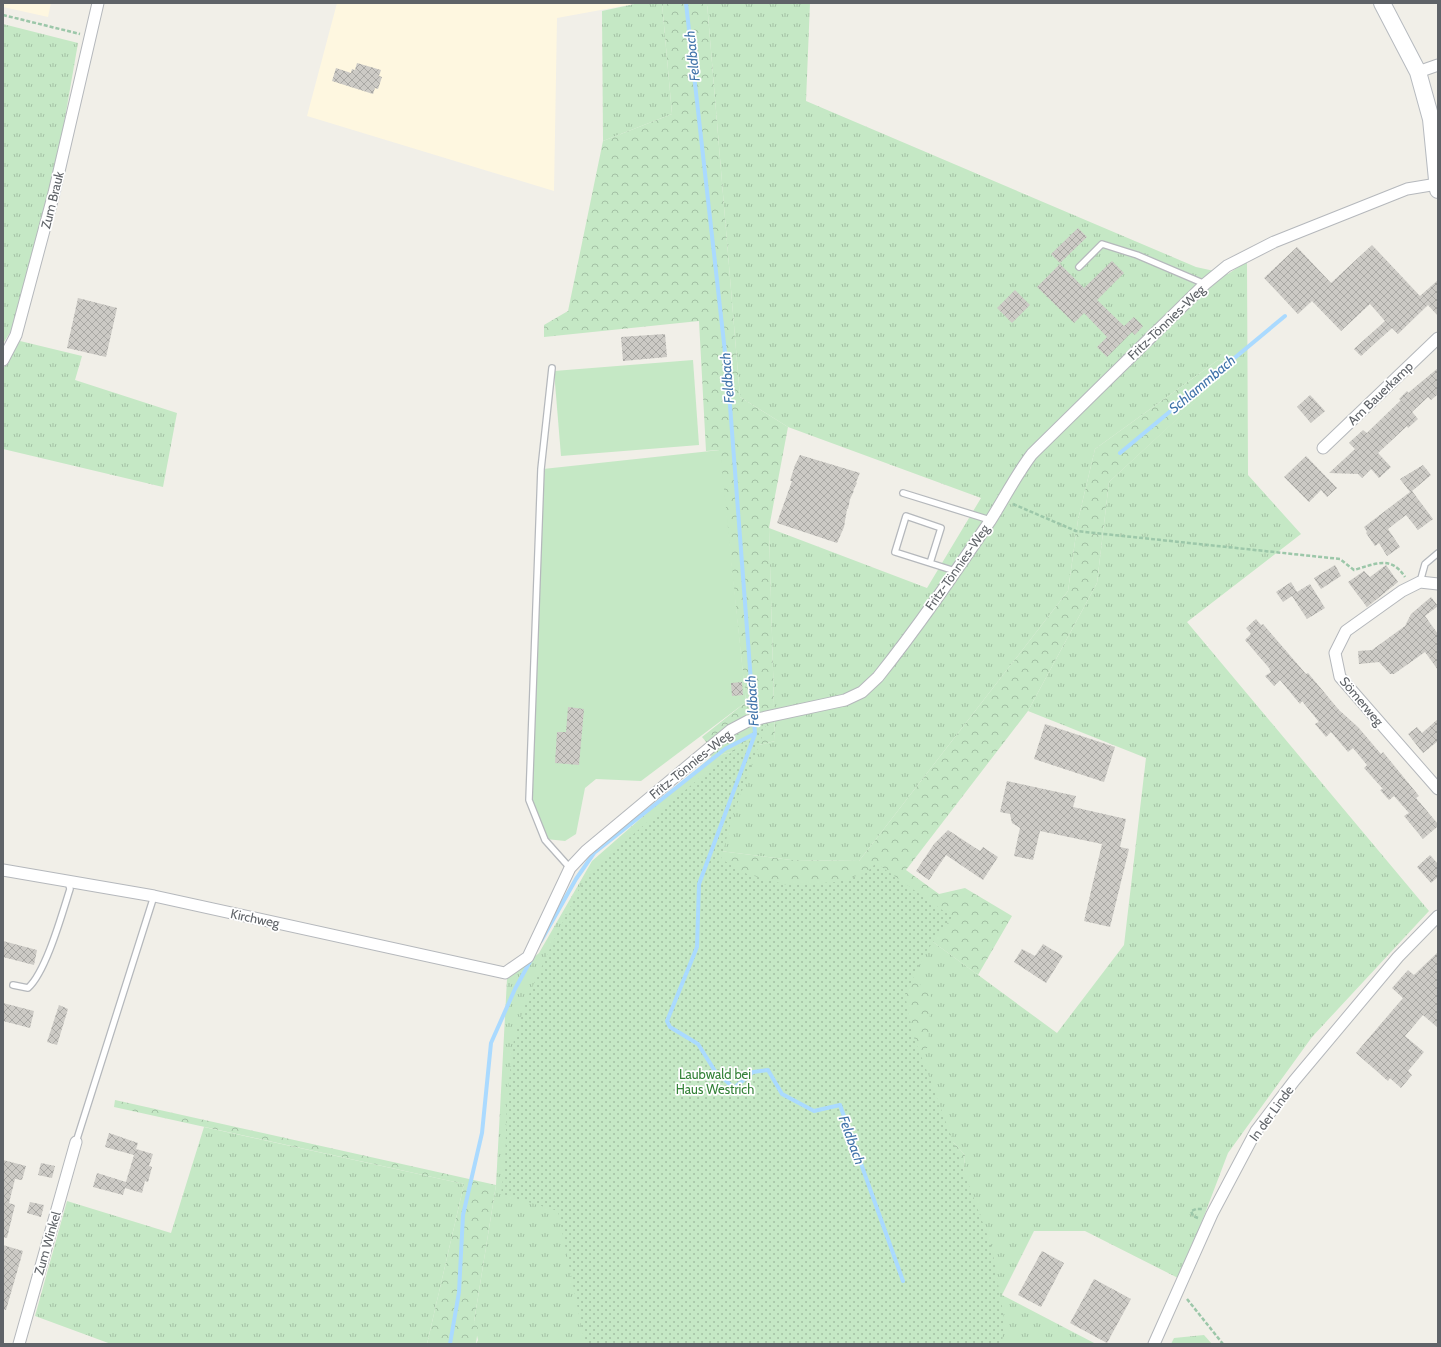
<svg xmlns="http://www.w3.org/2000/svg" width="1441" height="1347" font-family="Cabin,sans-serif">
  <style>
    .commercial { fill: #fef7e0 }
    .grass { fill: url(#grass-tufts) }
    .forest { fill: url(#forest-crowns) }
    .park { fill: url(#park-dots) }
    .pitch { fill: #c5e8c5 }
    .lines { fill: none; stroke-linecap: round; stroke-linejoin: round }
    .stream { stroke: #aadaff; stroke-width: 4 }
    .building { fill: url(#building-cross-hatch) }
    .lane-casing { stroke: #b5b8bc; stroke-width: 8 }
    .street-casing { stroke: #b5b8bc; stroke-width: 13 }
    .secondary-casing { stroke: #b6babf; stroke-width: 18 }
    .path { stroke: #9cc7a9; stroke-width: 2.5; stroke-dasharray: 4 2; stroke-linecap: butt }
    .lane { stroke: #fff; stroke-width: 5.5 }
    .street { stroke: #fff; stroke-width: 11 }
    .secondary { stroke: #fff; stroke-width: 16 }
    .labels { text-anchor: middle; stroke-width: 3.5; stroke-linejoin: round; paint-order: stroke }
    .street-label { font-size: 13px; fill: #5f6368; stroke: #fff }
    .park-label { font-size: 13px; fill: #348238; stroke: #fff }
    .water-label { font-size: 14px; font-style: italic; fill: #4174aa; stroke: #fff }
  </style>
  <defs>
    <pattern id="grass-tufts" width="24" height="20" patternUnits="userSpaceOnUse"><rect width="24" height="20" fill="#c5e8c5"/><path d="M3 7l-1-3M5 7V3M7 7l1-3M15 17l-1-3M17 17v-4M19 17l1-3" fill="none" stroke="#a3c0a4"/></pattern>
    <pattern id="forest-crowns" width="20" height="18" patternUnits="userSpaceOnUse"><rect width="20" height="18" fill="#c5e8c5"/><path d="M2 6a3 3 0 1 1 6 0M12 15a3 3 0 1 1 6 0" fill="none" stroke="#a3c0a4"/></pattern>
    <pattern id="park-dots" width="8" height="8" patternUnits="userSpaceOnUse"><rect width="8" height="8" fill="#c5e8c5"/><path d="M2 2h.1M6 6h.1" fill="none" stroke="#a3c0a4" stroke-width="1.8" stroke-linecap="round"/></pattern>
    <pattern id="building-cross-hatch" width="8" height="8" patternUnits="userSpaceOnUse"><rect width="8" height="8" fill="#cccac5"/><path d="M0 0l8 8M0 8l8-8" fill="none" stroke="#a9a8a4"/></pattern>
  </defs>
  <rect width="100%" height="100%" fill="#f1efe8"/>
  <!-- commercial -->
  <g class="commercial">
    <polygon points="3,3 51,3 48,17 3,7"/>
    <polygon points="337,3 639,3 557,18 554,191 307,116"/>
  </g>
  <!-- grass -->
  <g class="grass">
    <polygon points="639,3 662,3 672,114 603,141 602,11"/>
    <polygon points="707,3 810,3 806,101 1196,267 1228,274 1247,261 1248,475 1301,534 1187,622 1429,911 1312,1037 1228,1153 1180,1279 1085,1231 1034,1231 1002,1295 1096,1344 956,1344 953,1290 965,1155 906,1091 879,955 910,925 1057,1033 1124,945 1146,758 1028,711 1097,583 1109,482 1238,362 1218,360 1095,449 1078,520 1068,591 859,861 791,860 720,851 830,1344 476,1344 478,1340 474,1322 496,1185 507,979 539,953 592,861 711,757 775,741 769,528 927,588 981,498 788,427 740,397"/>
    <polygon points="3,24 78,43 52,193 11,331 4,342"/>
    <polygon points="20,341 82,356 75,380 177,413 163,487 3,449 3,369"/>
    <polygon points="204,1127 464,1184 427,1344 111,1344 35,1316 67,1201 171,1233"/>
    <polygon points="1204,1335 1212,1344 1171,1344 1174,1338"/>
  </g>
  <!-- forest -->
  <g class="forest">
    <polygon points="662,3 707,3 740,397 788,427 769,528 775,741 711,757 712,749 702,737 746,702 719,450 706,451 699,321 544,337 544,325 568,311 603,141 672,114"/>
    <polygon points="1218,360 1239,362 1109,482 1097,583 1028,711 906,870 939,894 965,888 1012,916 978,975 910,925 879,956 931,992 928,1046 906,1091 965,1155 953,1290 681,905 720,851 791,860 859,861 1068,591 1078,520 1095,449"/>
    <polygon points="115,1100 496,1185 474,1322 478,1328 476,1344 427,1344 464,1184 114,1107"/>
  </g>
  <!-- park -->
  <polygon class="park" points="766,726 732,818 721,859 747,874 787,885 837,882 866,873 876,863 952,917 925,953 905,995 913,1035 933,1087 992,1248 1004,1318 1002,1344 585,1344 558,1211 501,1194 505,1163 507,1097 514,1039 526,1001 553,942 582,883 598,864 715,765"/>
  <!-- pitch -->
  <g class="pitch">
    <polygon points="693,360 699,445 561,456 554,371"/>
    <polygon points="720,450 746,702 641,781 596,779 585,788 576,834 565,841 546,839 532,800 543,469"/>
  </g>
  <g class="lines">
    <!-- stream -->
    <g class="stream">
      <polyline points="686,3 728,379 755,734 699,884 697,947 667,1021 670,1027 698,1044 715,1071 734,1088 753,1072 768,1070 782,1094 814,1111 840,1105 903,1281"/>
      <polyline points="1120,453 1285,316"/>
      <polyline points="541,941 576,879 594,853 725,749 754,734"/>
      <polyline points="450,1344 459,1292 463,1215 482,1133 491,1043 515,989 532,958"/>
    </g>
  </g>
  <!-- building -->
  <g class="building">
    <polygon points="357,63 381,70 379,76 382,77 378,89 375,88 373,94 332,81 336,68 351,73 352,69 355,70"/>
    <polygon points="1078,228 1087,237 1060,263 1051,254"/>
    <polygon points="1372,245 1420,296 1438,280 1438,316 1428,305 1398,334 1392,328 1361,356 1354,349 1385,321 1370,304 1341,331 1312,301 1298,314 1264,278 1297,247 1331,283"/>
    <polygon points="1112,261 1124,273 1097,300 1124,326 1134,317 1143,326 1135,335 1132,332 1107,357 1097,347 1107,337 1084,313 1074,323 1037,287 1060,264 1084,288"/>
    <polygon points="1015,290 1030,305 1012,323 997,308"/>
    <polygon points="78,298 117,308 106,357 67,348"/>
    <polygon points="665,334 667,357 623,361 621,337"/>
    <polygon points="1438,368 1438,394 1431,400 1428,397 1412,412 1418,419 1408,428 1407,426 1378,453 1391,467 1379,478 1371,469 1362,478 1358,474 1329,473 1355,449 1349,443 1363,430 1367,433 1401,400 1399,399 1407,391 1408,393"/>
    <polygon points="1310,395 1325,411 1311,423 1297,407"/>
    <polygon points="800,455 860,473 856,482 857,483 853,491 854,491 850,499 848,509 847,509 844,527 837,543 777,523 792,481 790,481 795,465"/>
    <polygon points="1306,456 1337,488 1327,497 1321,490 1309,502 1284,477"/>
    <polygon points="1423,465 1431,475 1412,491 1433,519 1418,530 1406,515 1388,529 1400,547 1387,556 1379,543 1375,546 1366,533 1367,532 1364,527 1410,492 1400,479"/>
    <polygon points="1335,565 1341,576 1321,589 1314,578"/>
    <polygon points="1386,565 1398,582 1367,607 1348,582 1364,571 1370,577"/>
    <polygon points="1291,582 1297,592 1310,584 1325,608 1307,619 1292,596 1283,602 1276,592"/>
    <polygon points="1431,597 1438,606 1425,616 1438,634 1438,670 1425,652 1394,674 1390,674 1379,662 1359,664 1358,651 1372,650 1405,626 1411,614"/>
    <polygon points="1256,619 1261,625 1263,624 1306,674 1308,673 1339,710 1358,727 1381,754 1383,752 1419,796 1416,798 1438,824 1438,826 1423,839 1404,816 1409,813 1394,796 1389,800 1380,790 1383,789 1364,768 1367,765 1353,748 1348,752 1331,732 1326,737 1315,724 1319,722 1302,701 1300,704 1280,680 1274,686 1265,676 1271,672 1269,668 1245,640 1251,634 1246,628"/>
    <polygon points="742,682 743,695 732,696 731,683"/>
    <polygon points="568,707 584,709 579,765 555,763 557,732 566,732"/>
    <polygon points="1438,719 1438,741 1423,753 1408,734 1417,727 1422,733"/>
    <polygon points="1045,724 1115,747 1104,782 1034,759"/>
    <polygon points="1007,781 1076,796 1073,807 1126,819 1120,847 1129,849 1110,927 1084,921 1102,844 1040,831 1033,860 1014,856 1020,828 1012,823 1010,814 1000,812"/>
    <polygon points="948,830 980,851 983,847 998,857 983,880 946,855 929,880 916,871 934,844"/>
    <polygon points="1430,855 1438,864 1438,877 1431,883 1417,867"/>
    <polygon points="3,941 37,950 34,965 3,957"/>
    <polygon points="1043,944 1063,956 1046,983 1014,962 1022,949 1035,956"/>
    <polygon points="1438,952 1438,1028 1423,1015 1405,1036 1424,1052 1408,1071 1412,1075 1401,1088 1390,1078 1388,1081 1356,1053 1403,998 1392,988 1408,970 1414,975"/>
    <polygon points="3,1003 34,1011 30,1028 3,1021"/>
    <polygon points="59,1005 68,1009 57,1045 47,1042"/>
    <polygon points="109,1133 138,1143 136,1149 153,1154 149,1166 152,1167 148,1182 145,1181 142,1193 125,1188 123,1195 93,1187 97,1173 126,1182 134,1155 105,1147"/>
    <polygon points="3,1160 26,1166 22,1180 15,1179 9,1203 15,1205 7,1238 3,1237"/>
    <polygon points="41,1163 55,1166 52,1178 38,1175"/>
    <polygon points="30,1202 44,1205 41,1217 27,1213"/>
    <polygon points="3,1245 23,1251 6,1310 3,1309"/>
    <polygon points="1042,1251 1064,1263 1041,1307 1018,1295"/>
    <polygon points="1094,1279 1131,1299 1107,1343 1070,1323"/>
  </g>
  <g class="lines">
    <defs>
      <g id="lane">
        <polyline points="1079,267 1102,244 1137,255 1205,284"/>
        <polyline points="552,368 541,469 529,800 545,840 570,868"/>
        <polyline points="903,493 990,520"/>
        <polyline points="930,563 941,528 906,516 895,552 955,571"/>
        <polyline points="1420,582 1425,564 1438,553"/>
        <path d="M13 985 28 988C46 972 62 914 70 889L68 881"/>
        <polyline points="76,1142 154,896"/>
      </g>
      <g id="street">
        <polyline points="1418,72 1438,65"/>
        <polyline points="3,360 16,335 54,193 98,3"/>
        <polyline points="1323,448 1438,338"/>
        <polyline points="1438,584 1420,582 1402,591 1346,631 1335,653 1340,677 1438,789"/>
        <path d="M3 870 154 896 505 973 528 957 570 868 586 851 731 730 748 721 845 700 862 692 878 677C918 627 954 574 990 521 1004 499 1016 475 1032 454L1205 284 1227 266 1274 242 1407 189 1437 184"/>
        <polyline points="19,1344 76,1142"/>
        <polyline points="1154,1344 1212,1214 1256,1131 1294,1081 1398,957 1438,916"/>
      </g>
      <polyline id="secondary" points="1382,3 1418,72 1431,119 1438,190"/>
    </defs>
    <!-- lane casing -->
    <use href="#lane" class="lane-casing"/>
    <!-- street casing -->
    <use href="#street" class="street-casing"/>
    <!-- secondary casing -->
    <use href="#secondary" class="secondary-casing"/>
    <!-- path -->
    <g class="path">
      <polyline points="3,15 80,34"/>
      <path d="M1013 504 1076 531 1340 559 1354 570C1375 564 1391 555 1405 577"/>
      <polyline points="1198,1218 1193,1216 1191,1211 1196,1209 1203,1209"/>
      <polyline points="1187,1299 1223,1344"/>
    </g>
    <!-- lane -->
    <use href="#lane" class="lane"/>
    <!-- street -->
    <use href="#street" class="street"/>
    <!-- secondary -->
    <use href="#secondary" class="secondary"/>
  </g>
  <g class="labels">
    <!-- street labels -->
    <g class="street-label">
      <text transform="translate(52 200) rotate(-76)" y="5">Zum Brauk</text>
      <text transform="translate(1166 322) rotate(-44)" y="5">Fritz-Tönnies-Weg</text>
      <text transform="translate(1380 393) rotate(-44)" y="5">Am Bauerkamp</text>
      <text transform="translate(957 567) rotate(-55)" y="5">Fritz-Tönnies-Weg</text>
      <text transform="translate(1362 701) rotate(50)" y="5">Sömerweg</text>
      <text transform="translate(690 764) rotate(-39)" y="5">Fritz-Tönnies-Weg</text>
      <text transform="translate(255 918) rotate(12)" y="5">Kirchweg</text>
      <text transform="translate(1271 1113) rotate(-54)" y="5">In der Linde</text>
      <text transform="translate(47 1243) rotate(-74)" y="5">Zum Winkel</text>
    </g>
    <!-- park labels -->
    <g class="park-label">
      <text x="715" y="1079">Laubwald bei<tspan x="715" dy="15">Haus Westrich</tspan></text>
    </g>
    <!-- water labels -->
    <g class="water-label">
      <text transform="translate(692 56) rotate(-96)" y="5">Feldbach</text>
      <text transform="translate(727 378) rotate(-95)" y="5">Feldbach</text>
      <text transform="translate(1202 384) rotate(-40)" y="5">Schlammbach</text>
      <text transform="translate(752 701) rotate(-94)" y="5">Feldbach</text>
      <text transform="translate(852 1140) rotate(70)" y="5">Feldbach</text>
    </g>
  </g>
  <!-- border -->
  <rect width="1441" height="1347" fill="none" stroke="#5f6368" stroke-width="8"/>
</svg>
